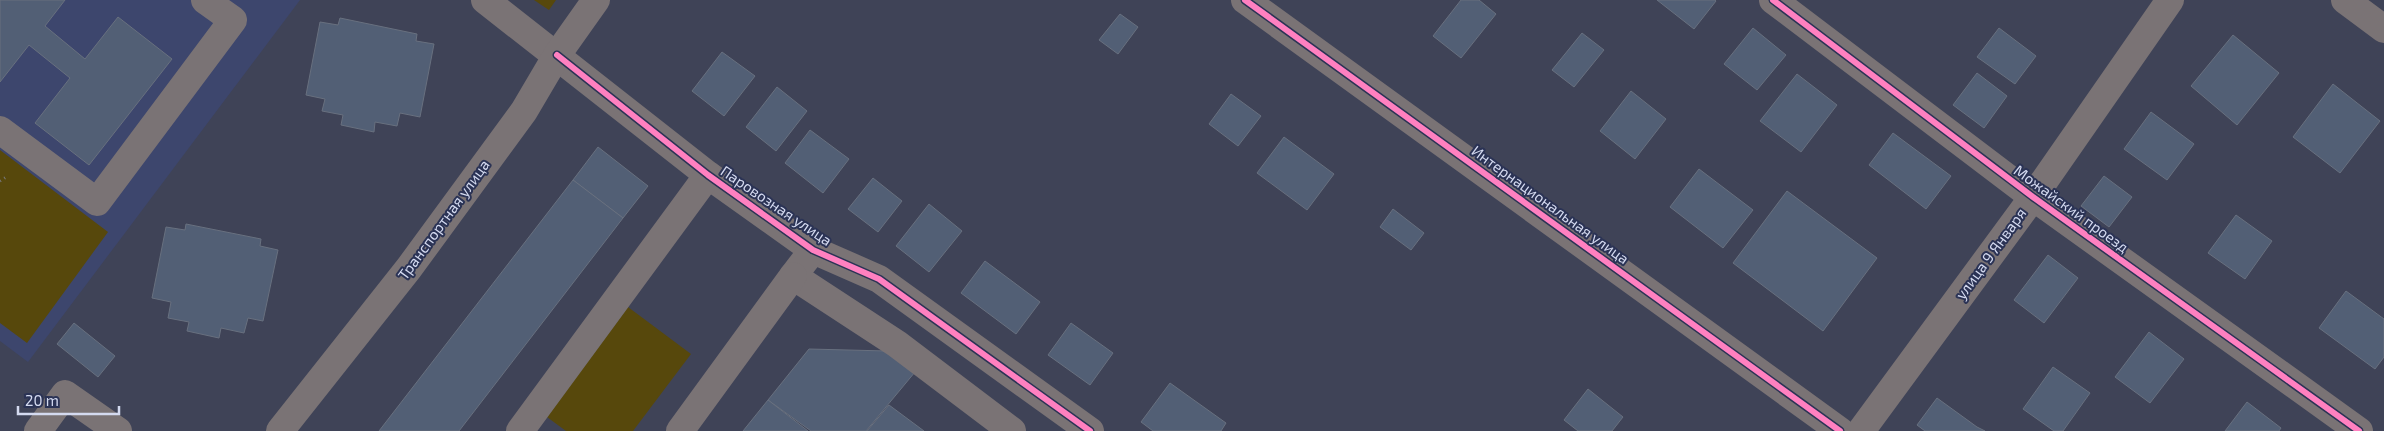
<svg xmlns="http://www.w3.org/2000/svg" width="2384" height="431" font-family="'Exo 2',sans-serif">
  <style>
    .built { fill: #3d466d }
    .green { fill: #57480c }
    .building { fill: #525f75; stroke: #68707f }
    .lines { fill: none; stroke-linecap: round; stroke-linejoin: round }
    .path { stroke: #7a797e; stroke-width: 3; stroke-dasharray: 1 4; stroke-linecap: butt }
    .minor { stroke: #7a7375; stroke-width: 28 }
    .cycleway-casing { stroke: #2b3355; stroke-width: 9 }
    .cycleway { stroke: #ff80c0; stroke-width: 6 }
    .labels { text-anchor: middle; stroke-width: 4; stroke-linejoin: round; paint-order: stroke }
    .street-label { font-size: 15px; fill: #d4daf0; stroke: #2b3355 }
  </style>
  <rect width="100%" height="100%" fill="#3f4357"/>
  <!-- built -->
  <polygon class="built" points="0,0 300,0 28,362 0,341"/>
  <!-- green -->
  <g class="green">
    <polygon points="534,0 556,0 549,10"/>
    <polygon points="0,150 108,232 27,343 0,323"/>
    <polygon points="628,307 691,354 633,431 566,431 547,417"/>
  </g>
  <!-- building -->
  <g class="building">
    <polygon points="0,0 65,0 45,26 85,59 118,17 172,59 89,165 35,123 70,78 29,45 0,82"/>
    <polygon points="1461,0 1479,0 1496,14 1461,58 1433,36"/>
    <polygon points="1657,0 1715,0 1716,1 1694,29"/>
    <polygon points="1120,14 1138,27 1118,54 1099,40"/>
    <polygon points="340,18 417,34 416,41 434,44 420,117 400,113 397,126 375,122 374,132 341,125 343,115 322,111 325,99 306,95 320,22 338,25"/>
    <polygon points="1753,28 1786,55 1757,90 1724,64"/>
    <polygon points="1999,28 2036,56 2015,84 1977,57"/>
    <polygon points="1582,33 1604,50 1574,87 1552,70"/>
    <polygon points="2233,35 2279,73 2237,125 2191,86"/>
    <polygon points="722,52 755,76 724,116 692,91"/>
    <polygon points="1977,73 2007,96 1984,128 1953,105"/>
    <polygon points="1797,74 1837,105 1801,152 1760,121"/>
    <polygon points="2333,84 2380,121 2340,173 2293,137"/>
    <polygon points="777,87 807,111 776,151 746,127"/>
    <polygon points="1631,91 1666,119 1635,159 1600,131"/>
    <polygon points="1231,94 1261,116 1238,146 1209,124"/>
    <polygon points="2151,112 2194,144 2167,180 2124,149"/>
    <polygon points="810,130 849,159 823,193 785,163"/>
    <polygon points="1893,133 1951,176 1926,209 1869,165"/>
    <polygon points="1284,137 1334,174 1307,210 1257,173"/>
    <polygon points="598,147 648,186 623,218 573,180"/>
    <polygon points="1699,169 1753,210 1723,248 1670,207"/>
    <polygon points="2104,176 2132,197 2109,227 2081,206"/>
    <polygon points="873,178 902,201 878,232 848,209"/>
    <polygon points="573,180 623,218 459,431 379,431"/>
    <polygon points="1787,191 1877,258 1823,331 1733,263"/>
    <polygon points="929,204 962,231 929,272 896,246"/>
    <polygon points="1393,209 1424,233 1411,250 1380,227"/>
    <polygon points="2236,215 2272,241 2245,279 2208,253"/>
    <polygon points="186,224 261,239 260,246 278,250 263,321 248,318 244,333 221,328 219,338 187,331 189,322 168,318 171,302 152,298 166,227 185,230"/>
    <polygon points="2048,255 2078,278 2044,323 2014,300"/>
    <polygon points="985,261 1040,302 1016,334 961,293"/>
    <polygon points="2346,291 2384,319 2384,357 2375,369 2319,328"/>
    <polygon points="74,323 115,356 98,377 57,344"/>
    <polygon points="1071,323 1113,353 1090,385 1048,355"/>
    <polygon points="2149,332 2184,359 2150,403 2115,377"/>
    <polygon points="809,349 887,351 915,372 866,431 811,431 768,400"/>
    <polygon points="2053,367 2090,393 2063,431 2054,431 2023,409"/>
    <polygon points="1170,383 1226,423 1221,431 1153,431 1141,422"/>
    <polygon points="1588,389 1623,417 1612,431 1578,431 1564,420"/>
    <polygon points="1937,398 1977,427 1985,431 1925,431 1917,425"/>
    <polygon points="768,400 808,431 743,431"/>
    <polygon points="2247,402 2281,428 2279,431 2225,431"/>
    <polygon points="889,405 924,431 867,431"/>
  </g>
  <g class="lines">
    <!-- path -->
    <polyline class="path" points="0,181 8,176"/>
    <!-- minor -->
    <g class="minor">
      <polyline points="485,0 708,175 813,250 879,279 1090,431"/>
      <polyline points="1245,0 1840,431"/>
      <polyline points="1773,0 2033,197 2359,431"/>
      <polyline points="2345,0 2384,29"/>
      <polyline points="0,130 97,202 233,20 205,0"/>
      <polyline points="813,250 793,276 897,344 1012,431"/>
      <polyline points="38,431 65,394 118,431"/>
      <polyline points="280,431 409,268 524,111 557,55 596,0"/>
      <polyline points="520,431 708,175"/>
      <polyline points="680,431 793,276"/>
      <polyline points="1861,431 2033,197 2170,0"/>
    </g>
    <defs>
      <g id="cycleway">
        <polyline points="1245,0 1840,431"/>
        <polyline points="1773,0 2033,197 2359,431"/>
        <polyline points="557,55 708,175 813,250 879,279 1090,431"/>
      </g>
    </defs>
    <!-- cycleway casing -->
    <use href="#cycleway" class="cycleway-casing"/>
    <!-- cycleway -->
    <use href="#cycleway" class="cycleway"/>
  </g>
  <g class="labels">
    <!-- street labels -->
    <g class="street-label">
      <text transform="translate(1550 205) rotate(36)" y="5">Интернациональная улица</text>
      <text transform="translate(776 206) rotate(34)" y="5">Паровозная улица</text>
      <text transform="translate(2071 209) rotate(36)" y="5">Можайский проезд</text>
      <text transform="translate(444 220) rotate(-54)" y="5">Транспортная улица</text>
      <text transform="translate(1991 254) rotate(-54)" y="5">улица 9 Января</text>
    </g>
  </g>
  <!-- scale -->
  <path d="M18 406v8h101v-8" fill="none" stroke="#d4daf0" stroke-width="2.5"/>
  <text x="25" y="406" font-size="15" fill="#d4daf0" stroke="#2b3355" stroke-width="4" paint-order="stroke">20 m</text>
</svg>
